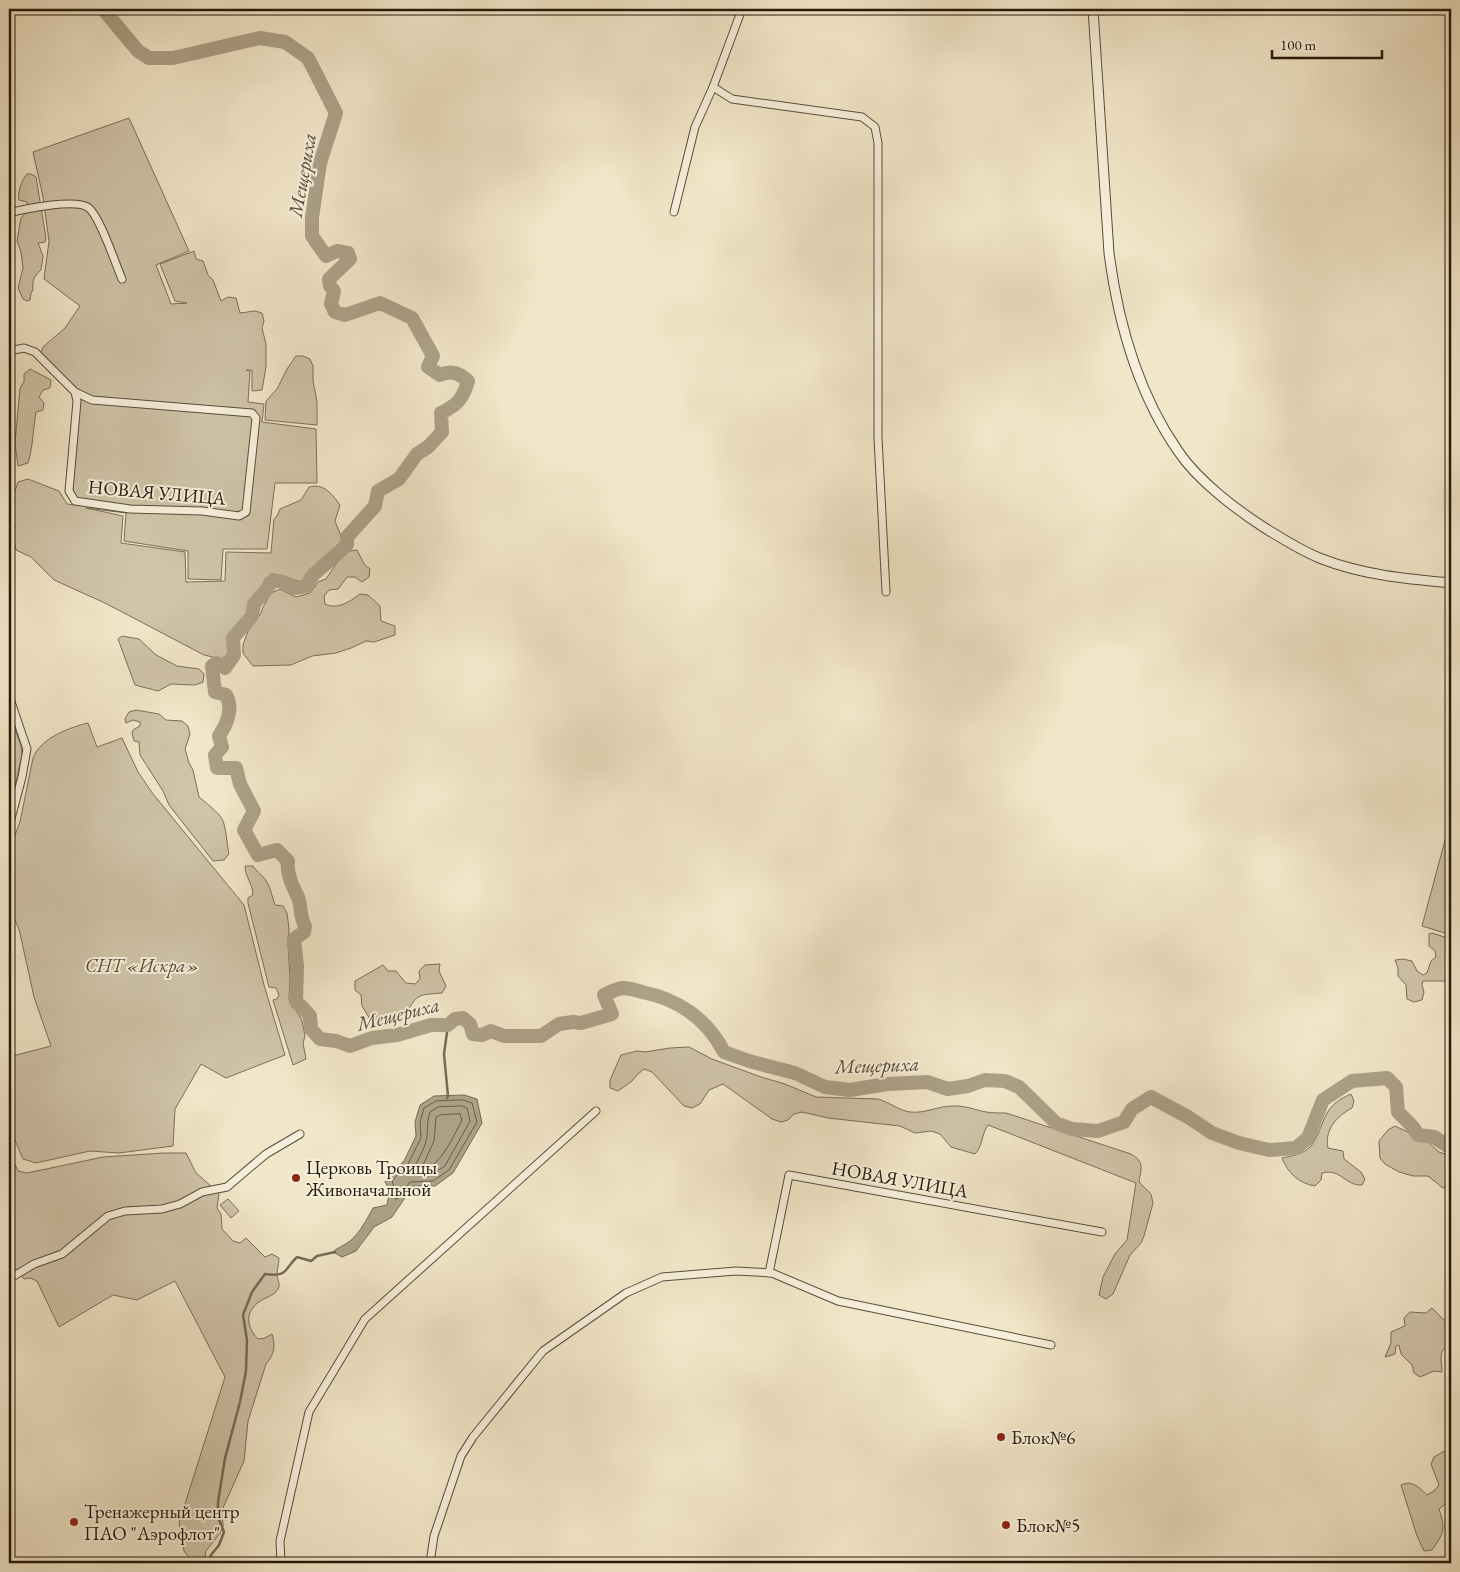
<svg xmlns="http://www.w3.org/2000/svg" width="1460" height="1572" font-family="'EB Garamond',serif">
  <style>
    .green { fill: #cfc3a8; stroke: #7b6e59 }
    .water { fill: #aca087; stroke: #776a55 }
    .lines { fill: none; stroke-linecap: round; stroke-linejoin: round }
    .shore { stroke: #6a5c48; stroke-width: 1 }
    .stream { stroke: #776a55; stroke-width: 2.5 }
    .river { stroke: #aca087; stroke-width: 14 }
    .minor-casing { stroke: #5a4c3a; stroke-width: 9 }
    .tertiary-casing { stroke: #5a4c3a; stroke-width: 11 }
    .minor { stroke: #f6efdb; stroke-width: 7 }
    .tertiary { stroke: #f6efdb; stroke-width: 9 }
    .poi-dot { fill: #8f2418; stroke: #f6efdb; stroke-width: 2 }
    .labels { text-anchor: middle; stroke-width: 4; stroke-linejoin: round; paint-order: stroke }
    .street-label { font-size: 19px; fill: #27180a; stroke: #f6efdb }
    .park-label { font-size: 19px; font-style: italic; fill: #594b39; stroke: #f6efdb }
    .poi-label { font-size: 19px; fill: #27180a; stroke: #f6efdb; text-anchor: start }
    .water-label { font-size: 20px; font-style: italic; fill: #5c4e3c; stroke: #f6efdb }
  </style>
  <rect width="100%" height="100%" fill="#f1e6c8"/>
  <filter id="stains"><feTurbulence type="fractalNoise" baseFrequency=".004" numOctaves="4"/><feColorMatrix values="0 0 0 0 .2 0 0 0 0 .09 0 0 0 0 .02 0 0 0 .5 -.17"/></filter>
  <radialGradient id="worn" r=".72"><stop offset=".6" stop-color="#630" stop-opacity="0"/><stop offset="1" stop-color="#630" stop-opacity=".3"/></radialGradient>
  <!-- green -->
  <g class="green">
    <path d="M129 118 189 251 156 265 171 304 187 303 175 301 160 264 194 251 196 259 203 261 208 275 213 280 221 301 228 297 236 298 240 313 255 311 262 313 264 321 262 328 266 344V367L262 390 252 391V370H246L250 371 248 402 264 404 262 422 316 429 317 483H275L267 549H223L221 580 188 579V551L124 541 126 513 86 508 123 516 121 543 185 552 186 582 225 581 226 552 271 553 274 519 277 516 280 509 301 500 309 487C324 483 332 494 340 505L335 521 341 536 342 543 309 574 305 582C292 581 283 574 271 574L265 581V588L252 600 248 615 230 635 228 654 221 659 204 655 105 603 54 580 31 557 16 550 13 534 15 527 13 505V497L18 482 28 479 59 491 67 504 74 505 66 494 76 396 39 359 43 347 65 328 80 306 44 279 49 241 43 197 33 152Z"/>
    <path d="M27 174H31L36 177 46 238 45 242 38 243 43 256 41 270C34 276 32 280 33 290L31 293 30 300 27 301 23 299 18 288 23 268 21 252 17 241 21 218 29 209 27 202 19 200C17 194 22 179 27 174Z"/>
    <polygon points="296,356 303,356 310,359 313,366 313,381 317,402 317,425 265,420 266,401 277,389 287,369"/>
    <path d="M30 369 51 380 50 388 43 390 39 397 44 403 43 410 36 412C33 429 33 447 28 463L18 466 15 443 20 388 24 382V374Z"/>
    <path d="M357 550 364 564 370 569 369 577 362 582 355 577H347L338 589 329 590 324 596 325 604C338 610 349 602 360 594L368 595 380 606 381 621 395 626V635L374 642 366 641 351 648 336 653 312 656 291 665 253 666 243 653V645L248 631 261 613 263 607 271 593 280 589 296 597 310 593 318 582 326 579 338 561 349 551Z"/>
    <polygon points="122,636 139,639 156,655 177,666 199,669 204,674 203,682 195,685 171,684 158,691 135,685 118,639"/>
    <path d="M136 710 159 714 166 720 182 721 188 726 190 734 185 749 189 763 193 770 199 797C204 801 219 813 222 819 226 825 227 846 229 854L224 860 213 861 169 805 163 791 140 755 139 742 134 741 132 733 133 730 140 726V722L133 720 126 723 125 719 129 712Z"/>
    <polygon points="9,712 21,746 22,755 9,814"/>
    <path d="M88 723 97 747 122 738 138 772 153 794 244 905 264 985 285 1055 226 1078 201 1064 175 1109 173 1146 119 1153 90 1151 36 1163 23 1159 9 1126V1057L51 1046 34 997 19 929 9 907V851L20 822 33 758C41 738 68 728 88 723Z"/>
    <polygon points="1451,818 1451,935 1422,926"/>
    <path d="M245 866H253C256 871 260 873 264 878 270 885 272 896 275 905L283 906 287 913 289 929 288 945 290 977 289 1000 302 1020 305 1036 303 1043 306 1059 293 1065 273 1000 277 999 279 995 276 988 269 987 248 903V898L253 895C253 884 245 877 245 866Z"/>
    <polygon points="1432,933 1451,939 1451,970 1447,981 1423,981 1422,985 1424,992 1422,1000 1414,1002 1407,999 1406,985 1398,976 1398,968 1395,960 1403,959 1412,961 1417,971 1423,975 1427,973 1431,961 1435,958 1436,955 1435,951 1429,946 1429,934"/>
    <path d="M440 964 439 971 446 986 442 993C419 995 417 993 406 1014L385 1022 370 1019 362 1006 361 995 355 990V981L383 965 388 971H396L406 983 415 984 420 979 419 971 425 965Z"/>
    <path d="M689 1047 712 1059 761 1077 785 1084 816 1097 878 1099C889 1102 898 1110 910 1112 925 1114 940 1105 956 1106 966 1106 976 1110 986 1112 992 1113 999 1113 1006 1113L1131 1154C1145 1162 1141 1168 1139 1182L1151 1194 1153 1203 1144 1236 1141 1243 1130 1255 1113 1294 1106 1299 1099 1295 1103 1277 1115 1254 1127 1240 1136 1183 988 1125C981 1135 983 1146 975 1154L951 1147 940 1134 931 1131 915 1133 900 1126 828 1118 802 1112 794 1114 788 1120 781 1122 772 1119 723 1084 709 1090 700 1104 692 1108 684 1106 652 1072 644 1069 637 1075 632 1081 618 1091 610 1088V1080L621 1055 637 1051 645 1052 670 1048Z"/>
    <path d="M1351 1094 1354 1101 1352 1108C1337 1116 1324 1130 1328 1148L1343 1151 1344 1159 1361 1172 1365 1179 1362 1185C1345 1186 1341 1168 1322 1173L1321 1180 1315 1186C1298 1183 1288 1173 1282 1158 1292 1156 1304 1154 1311 1146 1327 1123 1320 1107 1351 1094Z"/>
    <polygon points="1395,1126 1408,1132 1413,1138 1428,1142 1439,1152 1451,1156 1451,1183 1443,1188 1428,1176 1413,1176 1399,1172 1385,1164 1380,1158 1379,1141 1388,1130"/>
    <path d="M9 1151 18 1171 27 1173 103 1157 164 1153H186L196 1173 219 1193 217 1208 221 1214 222 1229 233 1241 240 1243 246 1238 265 1257 272 1254 279 1258C279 1264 277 1269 277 1274 277 1279 281 1284 278 1289 275 1295 267 1297 262 1300 245 1310 245 1326 258 1339L265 1338 272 1334C276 1346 274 1355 266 1364L248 1421 244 1461 222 1510 223 1526 220 1533 206 1551 204 1563H193L184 1551 179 1523 225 1377 175 1281 137 1300 113 1295 59 1327 37 1281 30 1278 24 1279 9 1261Z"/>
    <polygon points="228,1199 239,1211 231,1218 220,1205"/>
    <polygon points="1432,1308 1448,1324 1448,1346 1442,1351 1441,1358 1442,1372 1434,1371 1420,1377 1414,1373 1412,1365 1401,1354 1399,1345 1396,1346 1395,1354 1385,1357 1391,1343 1391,1332 1405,1326 1404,1318 1410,1312 1426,1313"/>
    <path d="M1448 1449H1451V1503L1444 1505 1439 1509C1446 1529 1444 1533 1432 1550L1424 1551 1417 1536 1401 1485C1413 1480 1418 1487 1427 1495L1434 1491 1439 1485 1431 1464 1434 1457Z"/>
  </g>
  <!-- water -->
  <path class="water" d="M464 1095 477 1099 482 1123 453 1173 435 1186H413L392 1217 374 1227 356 1251 342 1257 333 1252C338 1247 344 1246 350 1241 359 1234 367 1219 373 1208L387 1205 390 1190 385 1182 388 1176 404 1161 416 1136 415 1122 420 1105 434 1096Z"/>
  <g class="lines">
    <!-- shore -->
    <g class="shore">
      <polygon points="463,1100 472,1103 477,1122 449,1170 433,1181 410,1182 399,1198 395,1199 395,1190 392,1181 408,1164 421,1138 420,1122 424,1108 436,1101"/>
      <path d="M462 1106 467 1108 470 1121 445 1166 431 1175H411L410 1172C416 1166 427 1144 427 1136 428 1127 427 1121 430 1112L438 1107Z"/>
      <path d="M460 1114 462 1120C455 1133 440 1168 424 1168L423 1165 434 1141 436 1117 440 1115Z"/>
    </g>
    <!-- stream -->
    <g class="stream">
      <polyline points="447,1098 448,1096 444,1054 448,1025"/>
      <path d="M208 1563 211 1555 219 1545 224 1532 218 1517V1502L225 1458 240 1402 246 1371 247 1340 243 1315 252 1292 265 1274C289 1277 283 1270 297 1257L311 1261 317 1256 335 1252"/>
    </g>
    <!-- river -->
    <path class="river" d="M103 9 138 51 149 58H173L260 38 285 42 308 58 336 113 320 163 312 218V236L326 256 337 251 348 253 350 259 329 279 330 286 334 291 331 304 335 312 345 315 380 303 412 318 433 356 428 367 440 375C451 370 459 373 468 381 463 399 457 405 441 413L442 432 428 447 417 454 399 479 378 491 375 506 347 537V545L313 575 306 586 294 588C286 583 280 578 270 583L268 588 254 604 252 616 233 638 234 655 225 668 216 663 212 666 215 692 226 695C234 709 227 724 219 736L222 747 215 755 217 768H236L240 784 254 811 244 830 258 855 277 850 288 861C286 872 292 885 297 895 302 904 299 916 305 926L304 932 294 939 297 966 296 1002 302 1007 310 1016 311 1029 320 1039 336 1041 350 1046 372 1038 397 1035 431 1025H448L455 1019 463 1018 470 1024 473 1034 482 1035 491 1031 504 1036H541L559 1024 573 1022 581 1023 612 1014 604 995C610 992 616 989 622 988 629 988 636 990 642 992 678 999 707 1019 724 1052L749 1061 795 1073 825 1087 850 1090 887 1084 927 1082 948 1089 968 1086 985 1080 1005 1081 1019 1087 1056 1123 1072 1129 1098 1131 1124 1122 1132 1109 1151 1097 1188 1117 1212 1133 1239 1143 1269 1150 1296 1148 1308 1138 1323 1100 1352 1081 1387 1078 1396 1087 1398 1112 1413 1127 1418 1135 1434 1137 1451 1148"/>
    <defs>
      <g id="minor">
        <polyline points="713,87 732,99 862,117 875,127 878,143 878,438 886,592"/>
        <polyline points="674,212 695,127 713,87 742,9"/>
        <path d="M9 213C24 209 77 198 89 208 101 219 115 263 122 279"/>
        <polyline points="9,351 24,348 35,352 75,392 92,400 252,413 256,418 246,512 239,516 202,511 130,509 75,501 69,491 77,401 75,392"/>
        <polyline points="9,696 27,749 22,777 9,826"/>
        <polyline points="769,1273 789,1175 1102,1232"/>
        <polyline points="9,1278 9,1279 34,1264 62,1254 108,1216 125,1211 162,1209 180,1204 202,1192 227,1187 266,1154 300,1134"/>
        <polyline points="281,1563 280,1541 309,1412 365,1319 596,1111"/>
        <polyline points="430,1563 434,1536 461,1456 473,1437 543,1351 626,1293 662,1277 736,1271 772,1273 838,1301 1051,1345"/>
      </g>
      <path id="tertiary" d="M1093 9 1109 253C1118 322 1137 392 1178 451 1198 481 1238 511 1268 530 1285 540 1303 552 1322 559 1363 575 1408 579 1451 583"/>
    </defs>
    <!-- minor casing -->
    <use href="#minor" class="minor-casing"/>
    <!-- tertiary casing -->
    <use href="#tertiary" class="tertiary-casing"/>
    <!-- minor -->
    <use href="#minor" class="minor"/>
    <!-- tertiary -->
    <use href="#tertiary" class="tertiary"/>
  </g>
  <!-- markers -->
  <g class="poi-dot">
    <circle cx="296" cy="1178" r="5"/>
    <circle cx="1001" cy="1437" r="5"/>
    <circle cx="74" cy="1522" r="5"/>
    <circle cx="1006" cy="1525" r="5"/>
  </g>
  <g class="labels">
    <!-- street labels -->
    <g class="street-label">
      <text transform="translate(157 492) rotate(5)" y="7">НОВАЯ УЛИЦА</text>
      <text transform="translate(900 1179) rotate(10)" y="7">НОВАЯ УЛИЦА</text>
    </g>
    <!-- park labels -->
    <g class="park-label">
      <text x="142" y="972">СНТ «Искра»</text>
    </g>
    <!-- poi labels -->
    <g class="poi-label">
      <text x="306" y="1174">Церковь Троицы<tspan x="306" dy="22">Живоначальной</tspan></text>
      <text x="1011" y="1444">Блок№6</text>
      <text x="84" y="1518">Тренажерный центр<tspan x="84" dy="22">ПАО "Аэрофлот"</tspan></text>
      <text x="1016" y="1532">Блок№5</text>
    </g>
    <!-- water labels -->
    <g class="water-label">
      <text transform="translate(302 175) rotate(-80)" y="7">Мещериха</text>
      <text transform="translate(398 1014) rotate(-14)" y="7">Мещериха</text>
      <text transform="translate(877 1065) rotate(-2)" y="7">Мещериха</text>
    </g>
  </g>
  <!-- margin -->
  <rect width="1460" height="1572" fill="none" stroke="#f1e6c8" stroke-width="30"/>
  <rect x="10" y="10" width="1440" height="1552" fill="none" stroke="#27180a" stroke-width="2.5"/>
  <rect x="15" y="15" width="1430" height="1542" fill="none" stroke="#27180a"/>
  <!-- scale -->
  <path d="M1272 50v8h110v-8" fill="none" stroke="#27180a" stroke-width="2.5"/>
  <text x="1280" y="50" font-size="15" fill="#27180a" stroke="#f6efdb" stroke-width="4" paint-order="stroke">100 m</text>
  <rect width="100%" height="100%" filter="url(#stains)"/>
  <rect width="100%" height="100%" fill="url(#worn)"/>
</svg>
